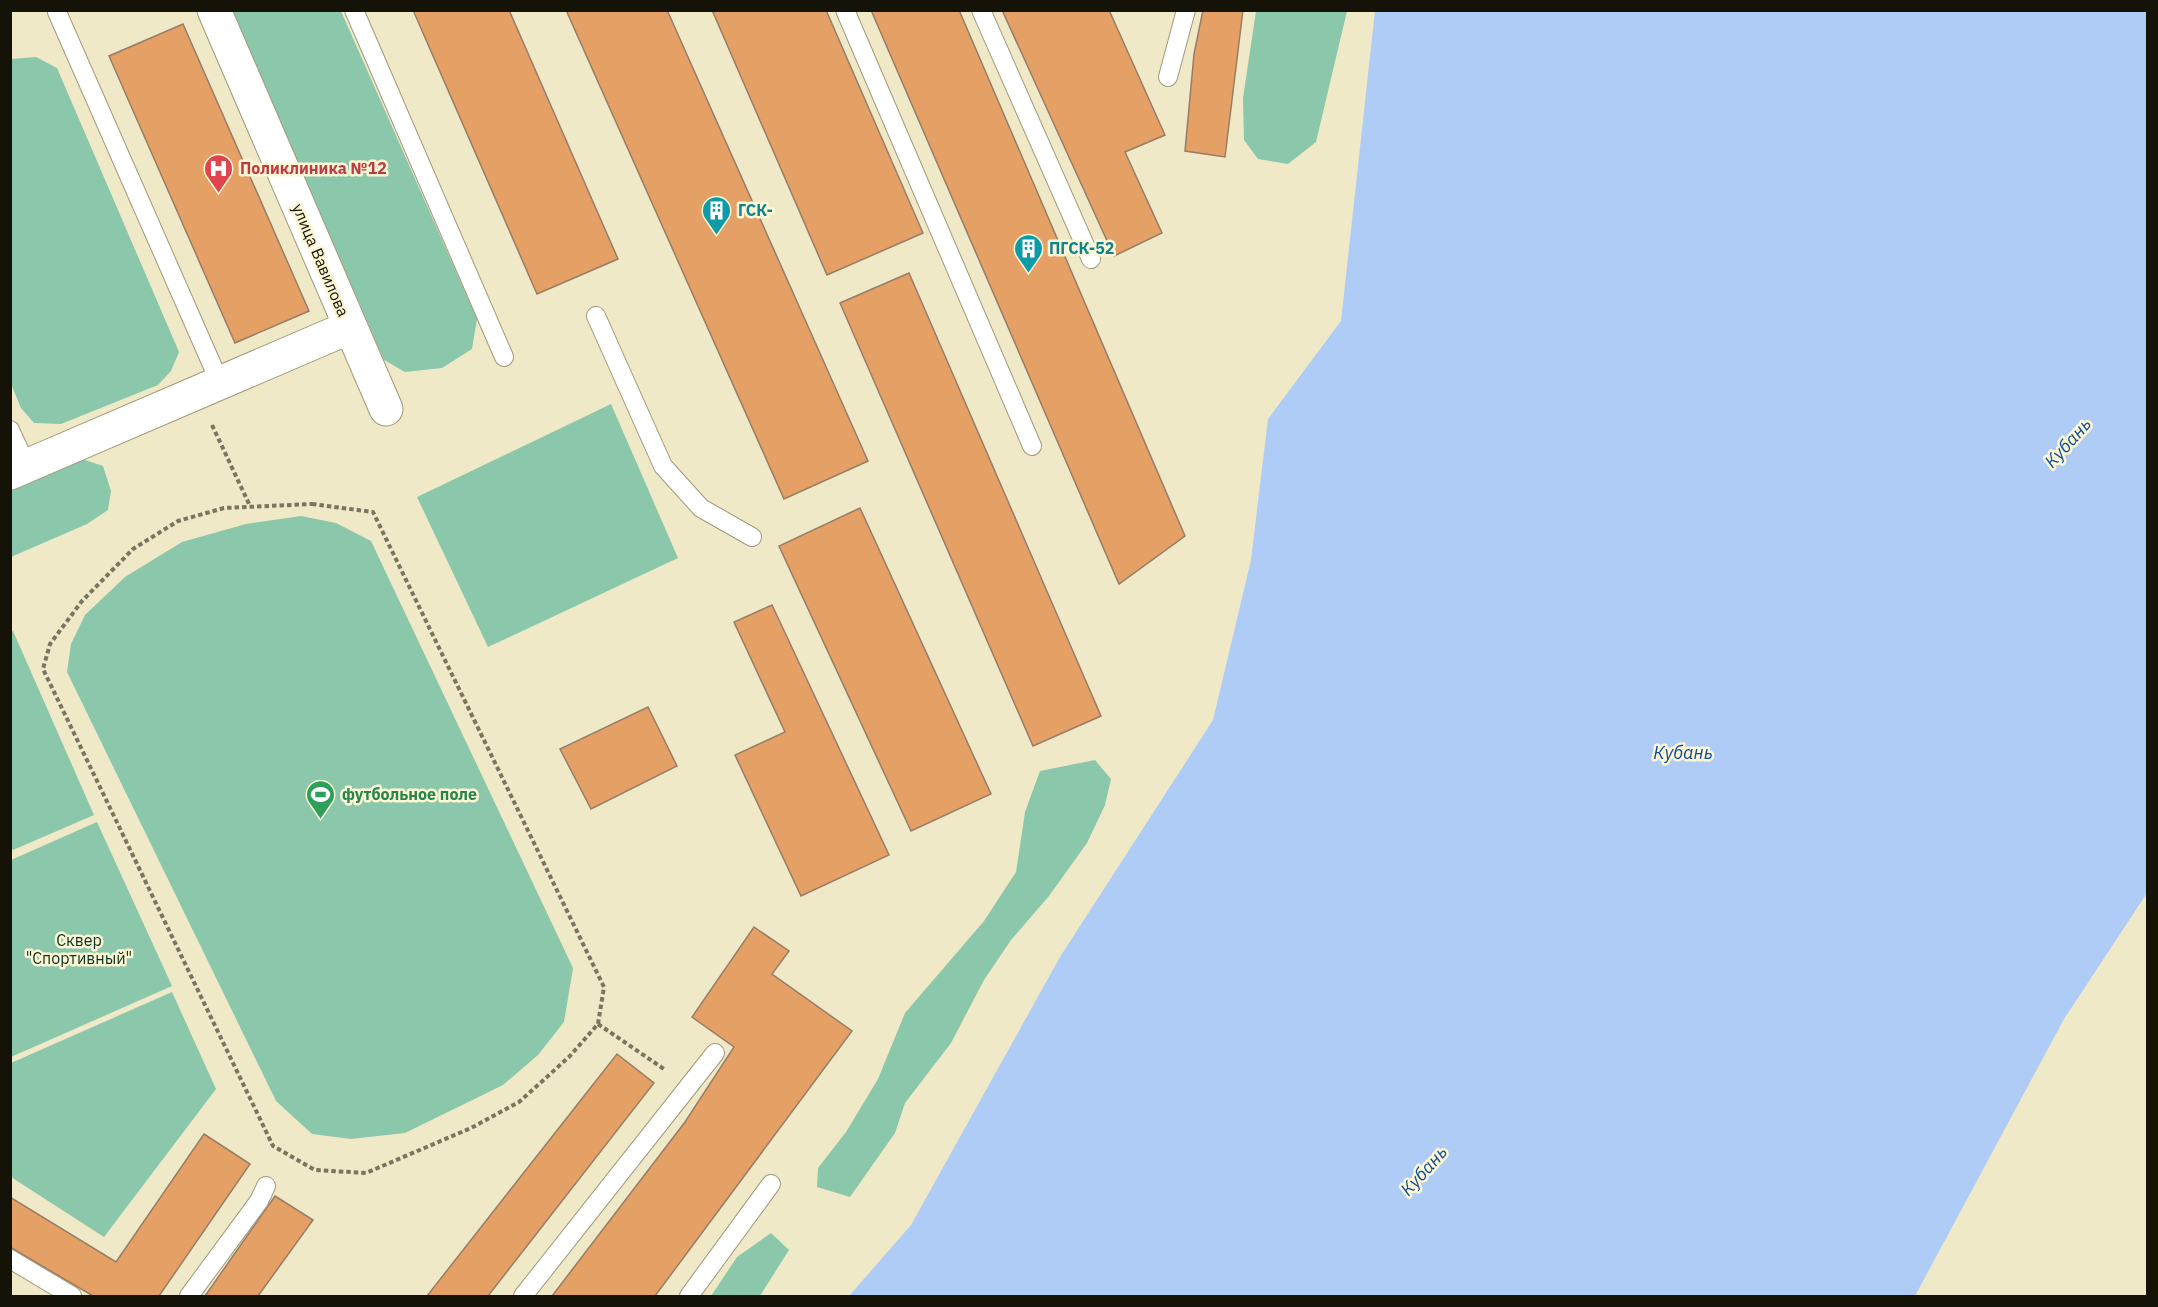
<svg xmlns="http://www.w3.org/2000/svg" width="2158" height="1307" font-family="'IBM Plex Sans',sans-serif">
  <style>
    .green { fill: #8bc7aa }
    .water { fill: #aeccf5 }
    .building { fill: #e5a065; stroke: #977d68; stroke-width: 1.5 }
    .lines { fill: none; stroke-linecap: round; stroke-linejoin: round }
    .service-casing { stroke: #a0997a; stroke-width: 20 }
    .minor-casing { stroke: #a0997a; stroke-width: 35 }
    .path { stroke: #79755f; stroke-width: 4; stroke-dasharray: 4.5 3; stroke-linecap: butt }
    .service { stroke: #fff; stroke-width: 18 }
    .minor { stroke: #fff; stroke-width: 33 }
    .labels { text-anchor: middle; stroke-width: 5; stroke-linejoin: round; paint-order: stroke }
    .health-label { font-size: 16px; font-weight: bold; fill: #be3a42; stroke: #fdf6d4; text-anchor: start }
    .culture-label { font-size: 16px; font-weight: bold; fill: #0d838f; stroke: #fdf6d4; text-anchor: start }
    .street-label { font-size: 16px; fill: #151307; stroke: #fdf6d4 }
    .leisure-label { font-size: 16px; font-weight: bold; fill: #27864d; stroke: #fdf6d4; text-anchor: start }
    .park-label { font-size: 16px; fill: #063322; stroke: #fdf6d4 }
    .water-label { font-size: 18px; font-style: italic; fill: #084c9a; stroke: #fdf6d4 }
  </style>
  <rect width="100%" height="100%" fill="#f0e9c7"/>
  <!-- green -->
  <g class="green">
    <polygon points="232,11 341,11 477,319 472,349 442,368 405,372 384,360"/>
    <polygon points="1256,11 1347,11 1316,142 1288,164 1258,159 1244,140 1243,98"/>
    <polygon points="36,57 57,68 179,352 171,371 158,385 61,424 34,423 21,408 11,384 11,59"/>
    <polygon points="611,404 678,558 488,647 417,497"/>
    <polygon points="82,459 103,466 111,491 108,510 87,524 11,557 11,491"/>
    <polygon points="301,516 336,523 371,541 573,968 564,1022 538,1055 503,1085 405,1133 351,1139 312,1134 276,1101 67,672 71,644 85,615 125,577 182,542 246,524"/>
    <polygon points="13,631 94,815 13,850 10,845 10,632"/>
    <polygon points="1095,760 1111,779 1105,805 1087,843 1049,896 1011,940 984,980 951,1043 905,1103 895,1133 850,1197 817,1187 818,1168 846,1132 878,1079 905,1013 984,921 1016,872 1025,812 1040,771"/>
    <polygon points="97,822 172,986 11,1057 11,860"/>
    <polygon points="172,992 216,1089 104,1237 11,1177 11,1063"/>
    <polygon points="771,1233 789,1250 760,1296 711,1296 737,1257"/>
  </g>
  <!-- water -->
  <polygon class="water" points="1375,11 2147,11 2147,893 2064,1019 1915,1296 849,1296 911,1225 1060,957 1213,720 1251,560 1268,419 1341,321"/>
  <!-- building -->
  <g class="building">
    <polygon points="413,10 509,10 618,259 537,294"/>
    <polygon points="566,10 667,10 868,461 784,499"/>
    <polygon points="712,10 826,10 923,233 827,275"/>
    <polygon points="871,10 959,10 1185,536 1119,584"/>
    <polygon points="1002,10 1109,10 1165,135 1125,152 1162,233 1114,256"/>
    <polygon points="1203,10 1243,10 1225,157 1185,151 1194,54"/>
    <polygon points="183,24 309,311 235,343 109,56"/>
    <polygon points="909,273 1101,716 1033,746 840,303"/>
    <polygon points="860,508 991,794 911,831 779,546"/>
    <polygon points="772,605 889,855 801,896 735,755 785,732 734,622"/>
    <polygon points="648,707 677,766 591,809 560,749"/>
    <polygon points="754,927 789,951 772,974 852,1031 655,1296 552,1296 685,1122 734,1047 692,1017"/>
    <polygon points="617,1054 654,1083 488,1296 427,1296"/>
    <polygon points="204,1134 250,1164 159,1296 93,1296 10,1247 10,1197 116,1262"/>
    <polygon points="275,1196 313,1220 258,1296 205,1296"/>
  </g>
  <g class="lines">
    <defs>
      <g id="service">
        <polyline points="354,10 504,357"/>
        <polyline points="845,10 1032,446"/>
        <polyline points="981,10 1091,259"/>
        <polyline points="57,12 220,383"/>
        <polyline points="1168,77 1186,10"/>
        <polyline points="596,316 663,466 701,508 752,537"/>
        <polyline points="10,430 27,467"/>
        <polyline points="10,1259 72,1296"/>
        <polyline points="189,1296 259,1201 266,1186"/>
        <polyline points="523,1296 715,1053"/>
        <polyline points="689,1296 771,1184"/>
      </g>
      <g id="minor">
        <polyline points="214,10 386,409"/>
        <polyline points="10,473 350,327"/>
      </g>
    </defs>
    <!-- service casing -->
    <use href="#service" class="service-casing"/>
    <!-- minor casing -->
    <use href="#minor" class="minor-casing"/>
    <!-- path -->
    <g class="path">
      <polyline points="212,425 250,506"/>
      <polygon points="312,504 373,512 604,987 598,1024 569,1057 519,1102 471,1128 366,1173 315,1170 273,1146 43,669 50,644 82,601 133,549 178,521 224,508"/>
      <polyline points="598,1024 664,1069"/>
    </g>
    <!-- service -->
    <use href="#service" class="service"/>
    <!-- minor -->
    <use href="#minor" class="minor"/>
  </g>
  <!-- icons -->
  <defs>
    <symbol id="hospital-pin" viewBox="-11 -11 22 30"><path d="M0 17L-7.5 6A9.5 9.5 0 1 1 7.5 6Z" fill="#e0444e" stroke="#fdf6d4"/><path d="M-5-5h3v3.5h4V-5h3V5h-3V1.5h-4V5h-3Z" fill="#fff"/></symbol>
    <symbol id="building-pin" viewBox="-11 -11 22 30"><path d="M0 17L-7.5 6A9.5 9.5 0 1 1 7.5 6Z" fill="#0f9aa8" stroke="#fdf6d4"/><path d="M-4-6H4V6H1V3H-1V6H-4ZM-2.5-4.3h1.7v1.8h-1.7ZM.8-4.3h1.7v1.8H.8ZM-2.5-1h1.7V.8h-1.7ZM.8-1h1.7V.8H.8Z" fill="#fff"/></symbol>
    <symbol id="stadium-pin" viewBox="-11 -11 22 30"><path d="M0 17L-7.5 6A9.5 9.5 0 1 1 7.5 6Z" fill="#2e9e5b" stroke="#fdf6d4"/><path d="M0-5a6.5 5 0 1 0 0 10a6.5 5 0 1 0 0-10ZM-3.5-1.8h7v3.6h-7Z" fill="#fff"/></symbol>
  </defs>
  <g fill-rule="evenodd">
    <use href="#hospital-pin" x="202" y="152" width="33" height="45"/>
    <use href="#building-pin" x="700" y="194" width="33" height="45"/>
    <use href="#building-pin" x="1012" y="232" width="33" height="45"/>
    <use href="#stadium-pin" x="304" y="778" width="33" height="45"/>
  </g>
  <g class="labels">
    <!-- health labels -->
    <g class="health-label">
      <text x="240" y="174">Поликлиника №12</text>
    </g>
    <!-- culture labels -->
    <g class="culture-label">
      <text x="738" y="216">ГСК-</text>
      <text x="1049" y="254">ПГСК-52</text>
    </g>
    <!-- street labels -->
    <g class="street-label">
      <text transform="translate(321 260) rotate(67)" y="6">улица Вавилова</text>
    </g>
    <!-- leisure labels -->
    <g class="leisure-label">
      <text x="342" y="800">футбольное поле</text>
    </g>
    <!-- park labels -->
    <g class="park-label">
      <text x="79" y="946">Сквер<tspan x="79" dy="18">"Спортивный"</tspan></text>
    </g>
    <!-- water labels -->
    <g class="water-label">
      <text transform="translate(2068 443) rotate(-48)" y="6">Кубань</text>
      <text x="1683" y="759">Кубань</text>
      <text transform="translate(1424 1171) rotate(-48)" y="6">Кубань</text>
    </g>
  </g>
  <!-- border -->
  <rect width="2158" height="1307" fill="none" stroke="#151307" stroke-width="24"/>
</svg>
